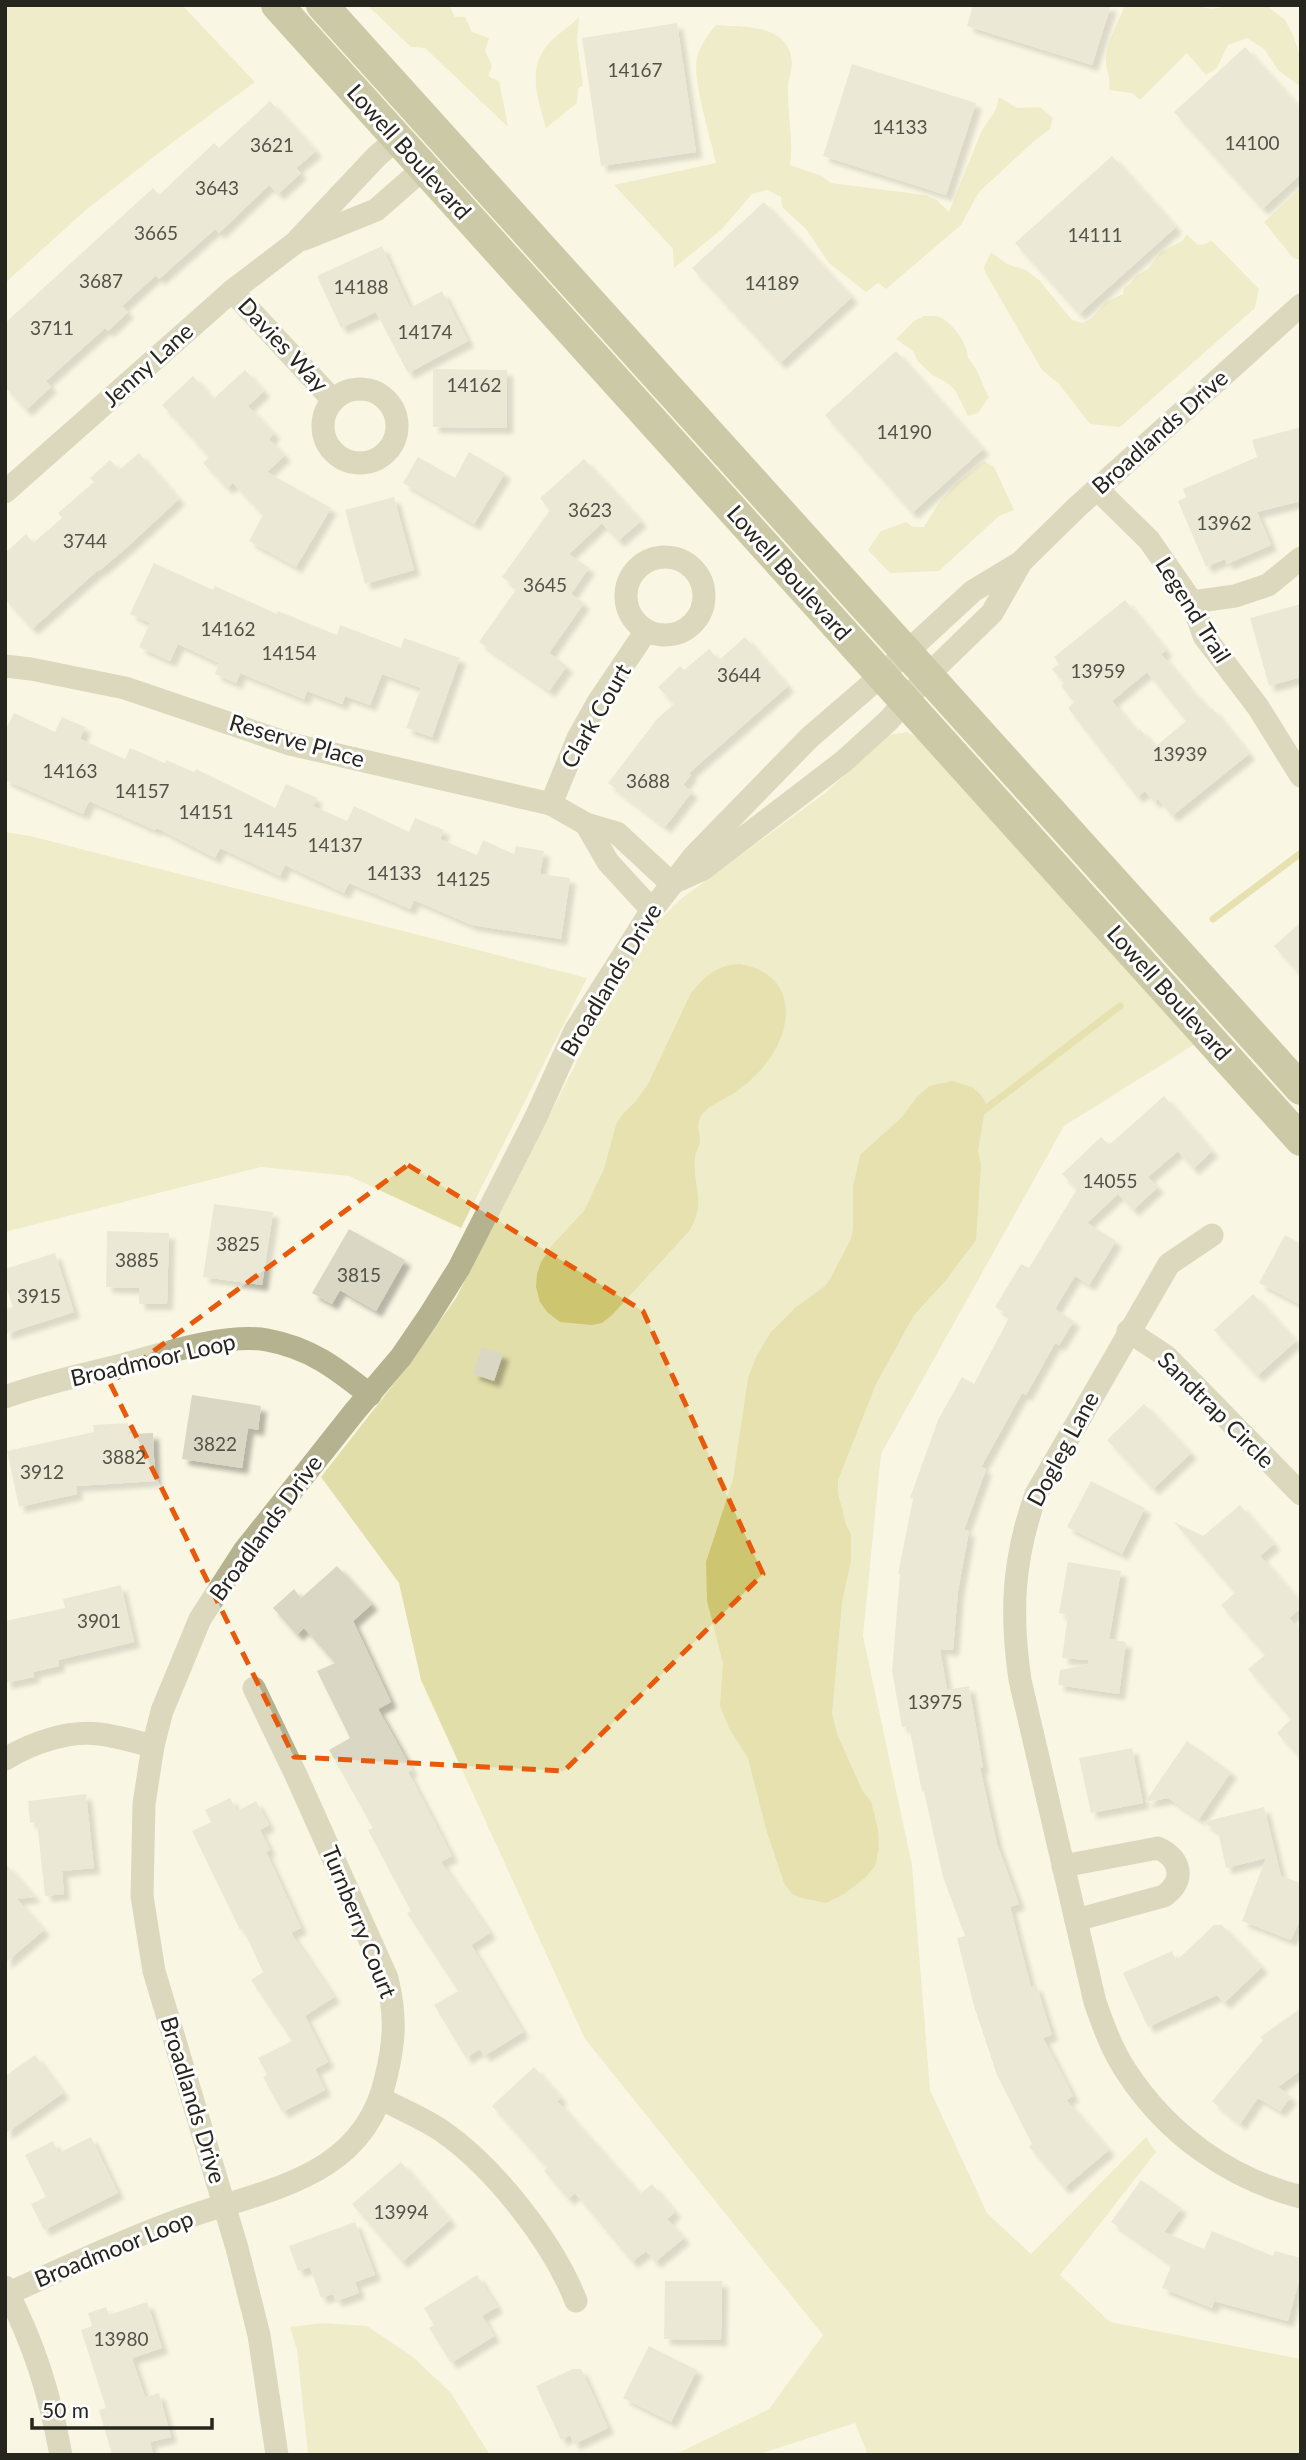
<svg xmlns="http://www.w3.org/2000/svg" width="1306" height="2460" font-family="Lato,sans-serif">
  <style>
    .green { fill: #e2dea9 }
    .water { fill: #cec570 }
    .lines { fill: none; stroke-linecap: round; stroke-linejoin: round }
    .stream { stroke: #cec570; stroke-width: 7 }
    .building { fill: #dad8c5; fill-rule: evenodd; filter: url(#shadow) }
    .minor { stroke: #b5b28f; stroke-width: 23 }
    .secondary { stroke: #96915b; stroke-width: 32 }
    .marked { fill: none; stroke: #e8590c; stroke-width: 5; stroke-dasharray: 14 9; stroke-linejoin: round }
    .labels { text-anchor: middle; stroke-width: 6; stroke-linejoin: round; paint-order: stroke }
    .number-label { font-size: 19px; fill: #535248 }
    .street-label { font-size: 23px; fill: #26251e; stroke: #fff }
  </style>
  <defs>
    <filter id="shadow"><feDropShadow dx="6" dy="6" stdDeviation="2" flood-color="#0004"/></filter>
  </defs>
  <rect width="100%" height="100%" fill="#f9f7e3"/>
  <!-- green -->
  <g class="green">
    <polygon points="5,5 182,5 255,82 173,142 87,209 5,283"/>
    <polygon points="367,5 449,5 455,17 465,17 472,32 489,38 485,51 492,66 488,76 499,81 508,127 425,48 411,47"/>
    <path d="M1125 5H1193L1211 9 1234 5H1266L1285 20 1293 35 1301 59V87L1278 70 1264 49 1247 38 1228 45 1217 68 1206 75 1187 53 1140 100 1132 93 1109 90C1111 80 1107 73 1106 63 1104 47 1119 21 1125 5Z"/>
    <path d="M579 17 577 41 583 86 578 88 577 103 546 128C538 98 526 69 549 43 558 33 570 27 579 17Z"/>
    <path d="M716 25C742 27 784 24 791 56 794 66 788 78 788 88 787 114 794 139 790 165L822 176 831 183 925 195 937 200 949 212 981 132 996 109 999 97 1017 108 1040 107 1053 118 1050 129 1033 142 979 192 961 225 886 289 878 283 866 292 829 263 806 229 782 207 781 197 767 190 752 194 722 229 674 268 673 249 614 185 716 163C711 138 692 81 697 58 700 45 708 35 716 25Z"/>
    <polygon points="1301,188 1301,260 1293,258 1264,222"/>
    <polygon points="1187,234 1198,245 1206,244 1211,240 1259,289 1255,308 1120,427 1090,424 1059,384 1042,370 986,274 984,267 991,252 1007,264 1026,270 1040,281 1072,320 1083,323 1092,318 1106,302 1123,294 1124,288 1130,284 1136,276 1148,269 1161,252 1182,241"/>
    <path d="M924 316C927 316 934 316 937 316 951 320 968 344 968 358 980 372 980 381 989 397L978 413 968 416 955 390 946 382 932 375 917 360 913 351 896 339 914 321Z"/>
    <polygon points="984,461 994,467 1014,510 999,516 939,571 890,573 868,550 881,531 906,522 913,527 924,527 938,504 956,484"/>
    <polygon points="907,732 920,739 1195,1044 1064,1126 881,1454 863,1636 912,1865 930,2090 987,2213 1031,2254 1146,2137 1156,2152 1060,2275 1110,2322 1301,2359 1301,2455 868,2455 855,2423 757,2455 674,2455 769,2409 823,2335 585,2039 421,1680 399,1583 321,1477 414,1358 456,1298 624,969 656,923 682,898 825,793 889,735"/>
    <polygon points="5,832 30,836 587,978 461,1228 349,1176 261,1167 5,1232"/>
    <polygon points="323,2323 367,2326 413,2357 451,2393 490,2455 308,2453 297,2350 290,2327"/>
  </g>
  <!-- water -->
  <g class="water">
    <path d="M740 964C762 968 781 979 785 1003 791 1040 761 1076 731 1095 720 1102 703 1107 699 1121 697 1128 700 1134 700 1142 699 1147 695 1152 695 1157 692 1186 707 1200 690 1230L612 1315 602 1323 592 1325 560 1322 547 1312 540 1302 536 1287 537 1274 541 1262 554 1243 584 1211 604 1169 616 1125 622 1115 635 1102 648 1084 691 993C705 976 717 965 740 964Z"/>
    <polygon points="952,1081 972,1087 980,1094 986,1103 978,1151 981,1165 976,1240 946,1280 914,1315 876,1384 838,1480 838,1493 846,1525 851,1534 851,1561 842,1602 832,1713 837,1734 863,1792 871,1801 878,1830 879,1848 875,1866 866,1877 844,1894 826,1903 802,1898 792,1894 784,1883 766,1829 748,1758 729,1728 720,1706 723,1663 707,1601 706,1562 733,1480 748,1378 756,1357 771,1332 795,1308 825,1286 830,1279 851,1239 853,1229 853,1187 860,1155 901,1118 916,1098 929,1086"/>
  </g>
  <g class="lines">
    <!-- stream -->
    <g class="stream">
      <polyline points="1213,919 1301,853"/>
      <polyline points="979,1114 1120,1006"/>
    </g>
  </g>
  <!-- building -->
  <g class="building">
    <polygon points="973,5 1111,5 1092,65 967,26"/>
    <polygon points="677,23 696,152 601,166 582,38"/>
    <polygon points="1245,47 1301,109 1301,174 1262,209 1174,112"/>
    <polygon points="852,64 976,103 946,195 823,156"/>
    <polygon points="270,101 316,151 296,168 301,173 278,194 269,185 219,233 215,229 159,279 156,275 122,306 128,312 108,331 105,328 46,381 51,387 26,410 5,387 5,323 153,188 159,195 214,143 219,148"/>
    <polygon points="1112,156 1176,227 1079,314 1015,243"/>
    <polygon points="764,202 852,297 780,363 692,268"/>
    <polygon points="382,246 410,308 442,291 468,341 408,373 376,312 341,328 317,276"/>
    <polygon points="896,351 983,449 912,513 825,415"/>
    <polygon points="433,369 507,370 507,428 433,427"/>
    <polygon points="245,370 264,391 248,406 274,433 269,439 285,455 267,472 331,508 296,567 249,541 263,515 233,483 227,488 203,463 209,457 162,405 193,376 213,399"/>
    <polygon points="1301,427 1301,501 1257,512 1271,545 1227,564 1225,559 1206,567 1178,501 1186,497 1183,489 1257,457 1252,440"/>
    <polygon points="469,452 505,473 474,524 403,483 418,457 455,478"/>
    <polygon points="139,453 179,499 125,549 99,571 98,570 32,629 5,599 5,553 26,534 33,543 62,518 58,513 94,482 90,478 110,460 119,470"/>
    <polygon points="584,459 641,521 618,541 602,523 569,554 589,568 571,594 584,603 549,653 567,666 549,691 479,642 517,588 502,577 550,510 540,498"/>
    <polygon points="394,497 414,570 365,584 345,510"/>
    <polygon points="154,563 213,590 215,586 277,614 278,611 337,635 340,625 401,648 404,638 460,658 432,737 406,728 421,688 382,674 370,705 345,696 342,704 307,691 304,699 240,673 236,683 215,674 219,663 178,644 170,661 139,647 150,623 130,614"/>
    <path d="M1125 600 1166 650 1161 654 1193 693 1194 692 1209 710 1212 708 1249 754 1172 816 1158 799 1154 802 1145 791 1137 797 1068 708 1074 702 1061 686 1064 683 1052 669 1059 664 1054 657ZM1147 672 1186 721 1155 747 1140 729 1137 732 1112 701Z"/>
    <polygon points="1301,604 1301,677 1269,686 1250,618"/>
    <polygon points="745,637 788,686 689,773 691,775 683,785 692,792 665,827 608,783 657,719 674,704 658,687 680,666 684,670 709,649 719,660"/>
    <polygon points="14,713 55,732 62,717 85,727 80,739 125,759 130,748 165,763 166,760 194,772 196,769 275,808 286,784 317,798 313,806 347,821 354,806 409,832 415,818 444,830 440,839 477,855 483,840 514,854 516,846 544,851 540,874 570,878 561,939 472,925 414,900 410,909 349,883 344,893 285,865 280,876 220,848 215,858 157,828 155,830 89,801 83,814 5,780 5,731"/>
    <polygon points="1301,922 1301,976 1274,946"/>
    <polygon points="1164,1096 1212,1151 1193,1169 1178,1151 1148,1177 1158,1187 1133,1210 1118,1194 1087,1223 1116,1241 1089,1285 1075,1276 1055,1309 1074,1321 1059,1345 1055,1343 1026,1395 1022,1393 981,1467 986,1469 964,1530 969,1531 958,1591 953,1650 940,1649 947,1690 969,1686 983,1768 980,1768 997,1844 1019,1904 1010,1907 1031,1987 1036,1985 1052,2035 1043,2038 1073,2096 1066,2100 1109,2150 1064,2188 1029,2147 1032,2144 997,2075 974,2006 957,1938 965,1936 943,1877 924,1791 922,1792 909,1726 902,1727 892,1671 900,1574 898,1574 913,1499 910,1498 938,1420 962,1377 974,1384 1010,1316 995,1307 1021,1264 1029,1268 1077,1189 1062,1174 1101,1137 1109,1145"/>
    <polygon points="214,1204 273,1212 262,1285 203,1277"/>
    <polygon points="349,1229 405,1260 376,1311 340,1290 332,1304 312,1293"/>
    <polygon points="107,1231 169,1233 167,1304 139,1304 139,1288 106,1287"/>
    <polygon points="1285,1235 1301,1244 1301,1305 1259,1283"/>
    <polygon points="55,1253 74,1312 5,1334 5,1309 13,1307 5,1284 5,1269"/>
    <polygon points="1253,1294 1296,1341 1257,1376 1214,1330"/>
    <polygon points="482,1347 503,1354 494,1381 473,1374"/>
    <polygon points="192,1395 261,1406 258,1430 248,1428 242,1468 182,1459"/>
    <polygon points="1144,1404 1191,1453 1153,1489 1107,1440"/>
    <polygon points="128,1423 129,1434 153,1433 155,1481 76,1486 77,1494 19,1507 7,1451 94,1432 93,1425"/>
    <polygon points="1091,1481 1145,1508 1122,1554 1067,1527"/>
    <polygon points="1240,1505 1274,1544 1260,1556 1301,1603 1301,1608 1289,1618 1301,1632 1301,1759 1277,1733 1291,1719 1248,1669 1265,1655 1221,1605 1235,1593 1174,1522 1203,1536"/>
    <polygon points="1068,1562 1121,1571 1109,1639 1126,1642 1119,1694 1058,1685 1060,1670 1089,1664 1088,1660 1062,1658 1068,1615 1059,1613"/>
    <polygon points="337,1566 372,1604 353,1621 391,1702 378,1709 412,1770 408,1772 452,1856 441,1862 490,1933 471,1945 523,2032 484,2056 480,2049 466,2058 434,2005 458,1991 407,1913 411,1911 368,1830 373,1828 329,1750 350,1738 317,1671 335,1663 304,1628 297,1635 273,1608 294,1589 301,1598"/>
    <polygon points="121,1585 134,1642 58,1660 59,1666 33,1672 34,1677 5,1683 5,1621 65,1608 63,1599"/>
    <polygon points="1187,1741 1231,1772 1199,1819 1168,1798 1145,1802"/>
    <polygon points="1132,1748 1143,1803 1091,1813 1079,1758"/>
    <polygon points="86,1794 94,1868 62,1871 64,1894 45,1896 37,1822 30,1823 28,1801"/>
    <polygon points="230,1798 237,1811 256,1801 269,1825 260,1830 270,1850 266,1852 301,1928 291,1933 334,1997 305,2016 328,2062 315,2069 325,2090 282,2112 263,2077 267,2075 258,2058 292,2041 251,1980 263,1972 243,1929 240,1930 192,1831 211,1822 205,1810"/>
    <polygon points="1264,1807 1281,1876 1301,1883 1301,1917 1291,1940 1242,1921 1266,1858 1226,1868 1218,1832 1203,1822"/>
    <polygon points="5,1863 35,1897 17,1899 44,1930 5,1963"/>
    <polygon points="1214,1925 1222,1925 1262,1967 1224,2003 1217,1995 1148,2027 1123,1973 1172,1951 1176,1961"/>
    <polygon points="1301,2008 1301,2070 1278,2087 1291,2097 1280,2111 1258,2098 1240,2124 1212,2101 1263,2040 1260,2037"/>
    <polygon points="35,2055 63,2093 5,2134 5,2076"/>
    <polygon points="534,2067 561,2098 557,2101 640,2194 652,2184 675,2212 667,2219 684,2238 655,2262 646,2251 632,2262 575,2193 568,2199 544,2171 547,2168 492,2106"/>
    <polygon points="91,2137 118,2193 44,2230 31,2204 46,2197 25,2155 53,2141 59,2153"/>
    <polygon points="401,2162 450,2220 402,2262 352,2204"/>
    <polygon points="1141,2180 1181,2208 1164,2232 1204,2249 1212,2231 1273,2256 1275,2251 1301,2258 1301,2273 1288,2321 1214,2301 1212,2308 1162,2288 1172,2264 1111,2222"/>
    <polygon points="355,2222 375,2275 355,2282 359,2293 336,2301 333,2294 321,2298 310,2267 298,2271 289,2246"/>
    <polygon points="477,2275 497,2307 482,2316 494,2336 451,2363 429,2328 434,2325 424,2308"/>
    <polygon points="665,2281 722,2281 721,2340 664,2339"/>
    <polygon points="147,2302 162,2348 132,2358 145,2397 159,2393 171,2437 150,2442 153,2455 112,2455 99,2410 106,2408 81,2330 92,2326 88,2313 106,2307 109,2315"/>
    <polygon points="649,2346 697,2370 671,2422 623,2398"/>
    <polygon points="573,2369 581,2369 608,2428 574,2444 570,2435 561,2440 536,2386"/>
  </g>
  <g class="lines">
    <!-- minor -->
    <g class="minor">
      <polyline points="304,239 376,210 424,168"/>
      <polyline points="232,291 333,400"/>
      <circle cx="360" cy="426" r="37"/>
      <polyline points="1097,489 1149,540 1192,602 1204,636 1258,707 1301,776"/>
      <polyline points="5,492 232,291 295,243 377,156 397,139"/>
      <circle cx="665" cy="596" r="39"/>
      <polyline points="1192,602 1235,596 1268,585 1301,558"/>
      <polyline points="5,666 31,669 125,688 290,744 551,804 586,824 617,833 672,884"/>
      <polyline points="551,804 578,738 597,704 646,631"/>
      <polyline points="586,824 608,862 652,910"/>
      <polyline points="679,880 703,869 844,761 889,720 927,676 992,613 1020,564"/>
      <path d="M1212 1235 1169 1264 1036 1494C1013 1559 1010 1612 1020 1680L1095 2002C1103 2025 1112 2050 1126 2071 1167 2134 1228 2178 1301 2197"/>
      <polyline points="1128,1331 1166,1356 1301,1494"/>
      <path d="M5 1397C40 1384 78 1376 114 1367 156 1356 226 1332 267 1340 311 1348 337 1369 370 1395"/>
      <path d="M5 1759C32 1743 68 1730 99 1734 117 1736 136 1742 153 1746"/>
      <path d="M1063 1866 1158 1848C1181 1859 1186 1880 1164 1896L1076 1920"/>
      <path d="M380 2098C400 2109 423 2118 442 2131 494 2167 553 2242 576 2301"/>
      <path d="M5 2287C34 2344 49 2391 61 2455"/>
      <path d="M5 2295C60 2270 114 2244 171 2223 256 2190 363 2184 386 2077 395 2040 396 2016 387 1978L296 1775 254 1688"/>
      <polyline points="277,2455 259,2335 237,2248 154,1971 142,1896 144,1804 153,1746 162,1711 200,1619 244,1551 355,1411 401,1357 429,1316 459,1268 503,1182 536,1117 575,1031 652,910 694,856 809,738 882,675 973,591 1021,562 1076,508 1301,305"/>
    </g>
    <!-- secondary -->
    <g class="secondary">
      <polyline points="277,5 1301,1140"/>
      <polyline points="322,5 1301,1089"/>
    </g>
  </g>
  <!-- marked area -->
  <path d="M0 0H1306V2460H0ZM408 1165 643 1311 763 1574 564 1771 294 1757 110 1383Z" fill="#f9f7e3" fill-opacity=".55" fill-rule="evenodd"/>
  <path class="marked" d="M408 1165 643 1311 763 1574 564 1771 294 1757 110 1383Z"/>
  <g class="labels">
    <!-- number labels -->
    <g class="number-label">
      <text x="635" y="77">14167</text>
      <text x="900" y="134">14133</text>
      <text x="1252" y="150">14100</text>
      <text x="272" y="152">3621</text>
      <text x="217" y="195">3643</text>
      <text x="156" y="240">3665</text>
      <text x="1095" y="242">14111</text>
      <text x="101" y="288">3687</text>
      <text x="772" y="290">14189</text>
      <text x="361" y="294">14188</text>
      <text x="52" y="335">3711</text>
      <text x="425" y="339">14174</text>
      <text x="474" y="392">14162</text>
      <text x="904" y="439">14190</text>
      <text x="590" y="517">3623</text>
      <text x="1224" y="530">13962</text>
      <text x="85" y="548">3744</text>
      <text x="545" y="592">3645</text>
      <text x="228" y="636">14162</text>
      <text x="289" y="660">14154</text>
      <text x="1098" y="678">13959</text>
      <text x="739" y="682">3644</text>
      <text x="1180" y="761">13939</text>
      <text x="70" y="778">14163</text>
      <text x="648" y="788">3688</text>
      <text x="142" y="798">14157</text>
      <text x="206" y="819">14151</text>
      <text x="270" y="837">14145</text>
      <text x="335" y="852">14137</text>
      <text x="394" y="880">14133</text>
      <text x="463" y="886">14125</text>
      <text x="1110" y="1188">14055</text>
      <text x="238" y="1251">3825</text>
      <text x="137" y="1267">3885</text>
      <text x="359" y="1282">3815</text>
      <text x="39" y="1303">3915</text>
      <text x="215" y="1451">3822</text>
      <text x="124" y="1464">3882</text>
      <text x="42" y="1479">3912</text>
      <text x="99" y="1628">3901</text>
      <text x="935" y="1709">13975</text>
      <text x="401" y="2219">13994</text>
      <text x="121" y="2346">13980</text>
    </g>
    <!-- street labels -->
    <g class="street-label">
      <text transform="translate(409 152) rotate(48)" y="8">Lowell Boulevard</text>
      <text transform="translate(283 345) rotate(47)" y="8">Davies Way</text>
      <text transform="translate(148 365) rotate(-42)" y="8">Jenny Lane</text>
      <text transform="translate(1160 432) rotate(-42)" y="8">Broadlands Drive</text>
      <text transform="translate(789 573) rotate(48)" y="8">Lowell Boulevard</text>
      <text transform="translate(1193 610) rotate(58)" y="8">Legend Trail</text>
      <text transform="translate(596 716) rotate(-60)" y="8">Clark Court</text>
      <text transform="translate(297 741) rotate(16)" y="8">Reserve Place</text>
      <text transform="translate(611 980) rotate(-59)" y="8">Broadlands Drive</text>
      <text transform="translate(1169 993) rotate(48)" y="8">Lowell Boulevard</text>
      <text transform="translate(153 1360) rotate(-13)" y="8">Broadmoor Loop</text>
      <text transform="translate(1216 1410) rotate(45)" y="8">Sandtrap Circle</text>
      <text transform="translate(1063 1449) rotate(-62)" y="8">Dogleg Lane</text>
      <text transform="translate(266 1528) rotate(-54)" y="8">Broadlands Drive</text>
      <text transform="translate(359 1922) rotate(68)" y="8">Turnberry Court</text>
      <text transform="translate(193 2100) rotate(73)" y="8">Broadlands Drive</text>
      <text transform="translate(114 2249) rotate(-22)" y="8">Broadmoor Loop</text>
    </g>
  </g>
  <!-- border -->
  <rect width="1306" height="2460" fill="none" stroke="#26251e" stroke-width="14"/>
  <!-- scale -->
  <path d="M32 2418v10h180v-10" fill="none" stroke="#26251e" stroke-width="3.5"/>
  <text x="42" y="2418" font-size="21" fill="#26251e" stroke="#ffffff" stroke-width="5" paint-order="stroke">50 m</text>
</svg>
